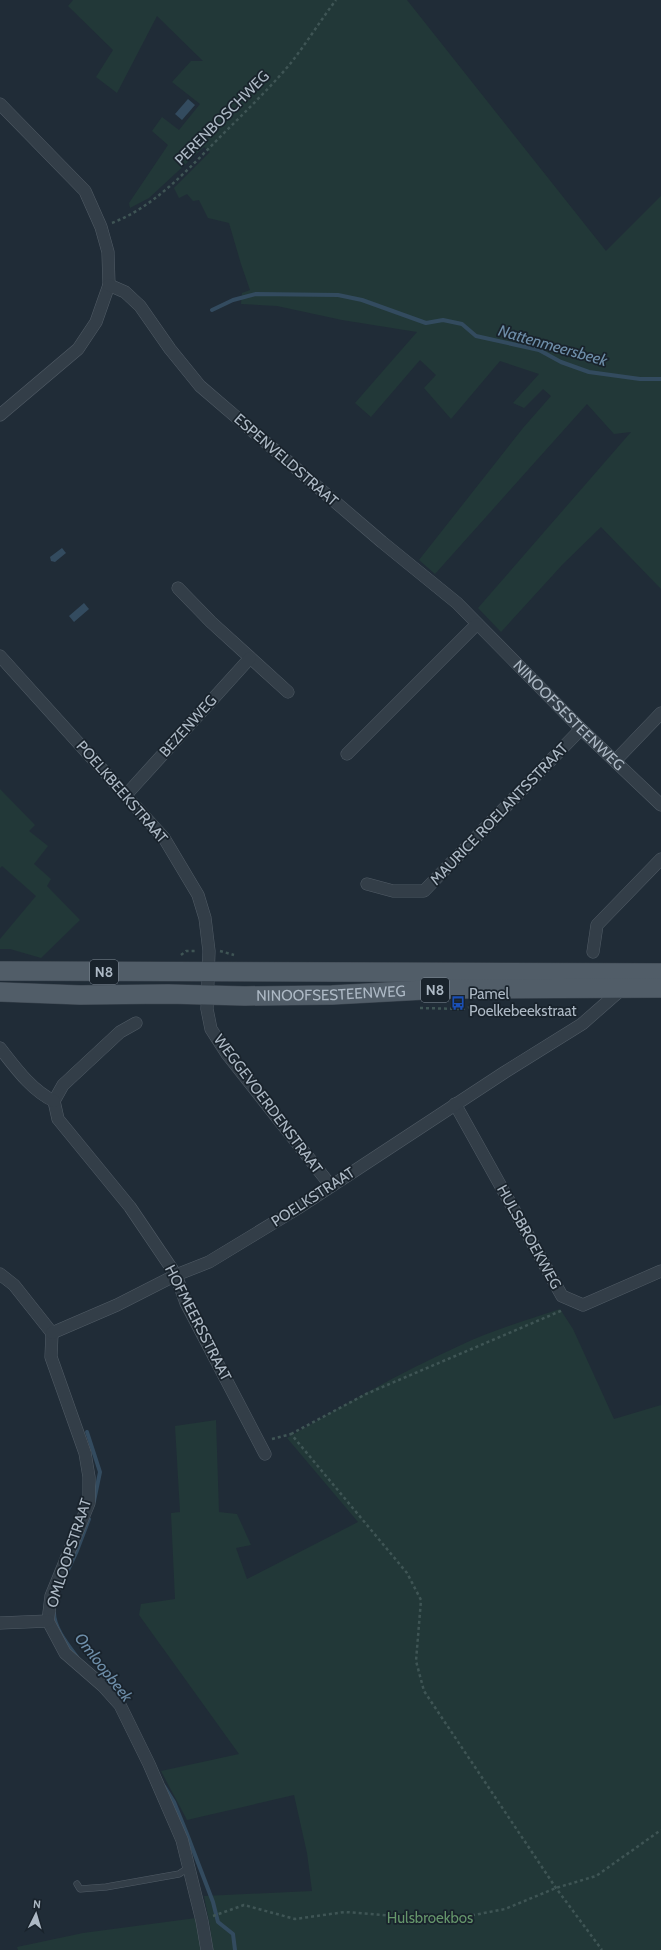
<svg xmlns="http://www.w3.org/2000/svg" width="661" height="1950" font-family="Cabin,sans-serif">
  <style>
    .green { fill: #223838 }
    .water { fill: #334b5f }
    .lines { fill: none; stroke-linecap: round; stroke-linejoin: round }
    .stream { stroke: #334b5f; stroke-width: 4 }
    .service-casing { stroke: #515c66; stroke-width: 7 }
    .minor-casing { stroke: #515c66; stroke-width: 13 }
    .primary-casing { stroke: #3d4751; stroke-width: 20 }
    .path { stroke: #3f5555; stroke-width: 2.5; stroke-dasharray: 3 3; stroke-linecap: butt }
    .service { stroke: #333e48; stroke-width: 6 }
    .minor { stroke: #333e48; stroke-width: 12 }
    .primary { stroke: #515d68; stroke-width: 19 }
    .labels { text-anchor: middle; stroke-width: 3.5; stroke-linejoin: round; paint-order: stroke }
    .shield { fill: #19232c; stroke: #818c97; stroke-width: 1 }
    .shield-label { font-size: 14px; font-weight: bold; fill: #adb9c5 }
    .street-label { font-size: 15px; fill: #adb9c5; stroke: #19232c }
    .poi-label { font-size: 15px; fill: #adb9c5; stroke: #19232c; text-anchor: start }
    .park-label { font-size: 15px; fill: #65956b; stroke: #19232c }
    .water-label { font-size: 16px; font-style: italic; fill: #6e8ea9; stroke: #19232c }
  </style>
  <rect width="100%" height="100%" fill="#202c37"/>
  <!-- green -->
  <g class="green">
    <polygon points="73,0 407,0 606,251 661,196 661,589 601,527 563,564 501,632 478,608 631,432 614,434 587,404 435,574 419,560 523,428 551,396 543,389 524,408 513,403 539,374 500,361 451,419 424,388 436,375 420,360 371,417 355,403 417,332 342,320 277,306 241,304 242,293 250,290 241,264 229,223 208,218 199,200 193,201 187,194 179,198 174,188 210,152 204,147 149,198 130,208 129,203 168,145 152,131 162,117 179,130 200,104 172,82 191,61 203,61 157,16 117,93 96,77 113,50 68,6"/>
    <polygon points="0,789 35,825 29,831 48,846 34,864 51,879 47,886 80,920 41,958 10,949 0,949 0,939 36,896 2,866 0,868"/>
    <path d="M560 1309 573 1329 614 1419 661 1405V1950H213L210 1926 204 1896 312 1891 307 1853 294 1795 187 1820 161 1771 239 1754 139 1615 141 1604 175 1599 171 1513 180 1512 175 1426 216 1420 219 1512 237 1514 251 1545 236 1548 247 1579 358 1522 287 1438C344 1405 401 1372 461 1345 493 1330 527 1320 560 1309Z"/>
    <polygon points="196,1918 202,1950 18,1950 17,1947 83,1933"/>
  </g>
  <!-- water -->
  <g class="water">
    <polygon points="188,99 195,105 182,120 175,114"/>
    <polygon points="62,548 66,553 55,562 51,561 50,557"/>
    <polygon points="84,603 89,609 74,622 69,616"/>
  </g>
  <g class="lines">
    <!-- stream -->
    <g class="stream">
      <polyline points="212,310 233,300 256,294 338,295 362,300 426,323 443,320 462,324 476,336 539,350 561,362 589,372 640,379 661,379"/>
      <polyline points="87,1432 100,1472 94,1501"/>
      <polyline points="62,1583 76,1553 89,1519"/>
      <path d="M54 1613C54 1628 69 1646 77 1657"/>
      <polyline points="164,1786 174,1802 187,1834 213,1902 218,1922 233,1934 235,1950"/>
    </g>
    <defs>
      <polyline id="service" points="77,1884 80,1889 106,1887 179,1874 188,1868"/>
      <g id="minor">
        <polyline points="0,104 85,191 101,227 108,252 109,285 96,322 78,349 0,415"/>
        <path id="s1" d="M109 285 125 292 140 306 170 349 200 386 382 542 457 603 581 729 661 805"/>
        <polyline points="178,588 211,622 288,692"/>
        <polyline points="0,656 164,838 198,895 205,918 209,951 207,1009 211,1029 227,1054 331,1186"/>
        <polyline points="347,754 477,624"/>
        <polyline points="615,761 661,713"/>
        <polyline points="126,795 250,658"/>
        <polyline points="367,884 393,891 424,891 581,729"/>
        <polyline points="593,952 597,925 661,859"/>
        <polyline points="136,1023 120,1032 63,1085 54,1101 58,1119 130,1207 176,1275 186,1303 265,1454"/>
        <path d="M0 1048C15 1067 31 1090 54 1101"/>
        <polyline points="455,1104 562,1296 583,1305 661,1271"/>
        <polyline points="0,1274 14,1285 52,1333"/>
        <polyline points="52,1333 51,1357 85,1453 89,1477 89,1503 51,1596 48,1621 65,1653 103,1686 120,1705 149,1764 182,1840 202,1921 207,1950"/>
        <polyline points="52,1333 117,1305 176,1275 209,1262 298,1208 505,1072 582,1024 623,988"/>
        <polyline points="0,1623 48,1621"/>
      </g>
      <g id="primary">
        <polyline points="0,971 661,973"/>
        <path id="s2" d="M0 992 80 995 168 994 245 996 332 995 443 989 661 988"/>
      </g>
    </defs>
    <!-- service casing -->
    <use href="#service" class="service-casing"/>
    <!-- minor casing -->
    <use href="#minor" class="minor-casing"/>
    <!-- primary casing -->
    <use href="#primary" class="primary-casing"/>
    <!-- path -->
    <g class="path">
      <path d="M112 223C156 206 189 168 222 135 245 112 269 89 290 64 306 44 320 21 336 0"/>
      <polyline points="220,951 234,955"/>
      <polyline points="181,955 186,951 197,951"/>
      <polyline points="420,1008 461,1009 476,1006"/>
      <polyline points="291,1434 366,1394 563,1310"/>
      <polyline points="272,1439 291,1434 407,1573 421,1600 416,1661 424,1691 556,1888 602,1950"/>
      <polyline points="213,1916 244,1905 295,1919 345,1912 448,1920 505,1909 556,1888 596,1876 661,1830"/>
    </g>
    <!-- service -->
    <use href="#service" class="service"/>
    <!-- minor -->
    <use href="#minor" class="minor"/>
    <!-- primary -->
    <use href="#primary" class="primary"/>
  </g>
  <!-- icons -->
  <defs>
    <symbol id="bus-bare" viewBox="-9 -9 18 18"><path d="M-5-6H5V4H4V6H2V4H-2V6H-4V4H-5ZM-3.5-4V0h7V-4ZM-3.5 1.2v1.5H-2V1.2ZM2 1.2v1.5H3.5V1.2Z" fill="#1a4fb4" stroke="#19232c" stroke-width="2.5" paint-order="stroke"/></symbol>
  </defs>
  <g fill-rule="evenodd">
    <use href="#bus-bare" x="448" y="993" width="20" height="20"/>
  </g>
  <g class="labels">
    <!-- shield labels -->
    <g class="shield">
      <rect x="90" y="960" width="28" height="24" rx="3"/>
      <rect x="421" y="978" width="28" height="24" rx="3"/>
    </g>
    <g class="shield-label">
      <text x="104" y="977">N8</text>
      <text x="435" y="995">N8</text>
    </g>
    <!-- street labels -->
    <g class="street-label">
      <text transform="translate(222 118) rotate(-45)" y="5">PERENBOSCHWEG</text>
      <text transform="translate(286 460) rotate(41)" y="5">ESPENVELDSTRAAT</text>
      <text dy="5" stroke="none"><textPath href="#s1" startOffset="633">NINOOFSESTEENWEG</textPath></text>
      <text transform="translate(188 726) rotate(-48)" y="5">BEZENWEG</text>
      <text transform="translate(122 792) rotate(49)" y="5">POELKBEEKSTRAAT</text>
      <text transform="translate(499 814) rotate(-46)" y="5">MAURICE ROELANTSSTRAAT</text>
      <text dy="5" stroke="none"><textPath href="#s2" startOffset="331">NINOOFSESTEENWEG</textPath></text>
      <text transform="translate(268 1104) rotate(53)" y="5">WEGGEVOERDENSTRAAT</text>
      <text transform="translate(313 1197) rotate(-33)" y="5">POELKSTRAAT</text>
      <text transform="translate(529 1237) rotate(61)" y="5">HULSBROEKWEG</text>
      <text transform="translate(198 1323) rotate(63)" y="5">HOFMEERSSTRAAT</text>
      <text transform="translate(69 1553) rotate(-72)" y="5">OMLOOPSTRAAT</text>
    </g>
    <!-- poi labels -->
    <g class="poi-label">
      <text x="469" y="999">Pamel<tspan x="469" dy="17">Poelkebeekstraat</tspan></text>
    </g>
    <!-- park labels -->
    <g class="park-label">
      <text x="430" y="1923">Hulsbroekbos</text>
    </g>
    <!-- water labels -->
    <g class="water-label">
      <text transform="translate(553 345) rotate(16)" y="6">Nattenmeersbeek</text>
      <text transform="translate(104 1667) rotate(52)" y="6">Omloopbeek</text>
    </g>
  </g>
  <!-- north arrow -->
  <g transform="translate(36 1914) rotate(5)" stroke="#19232c" stroke-width="3" paint-order="stroke">
  <path d="M0-3L7 15L0 10L-7 15Z" fill="#adb9c5"/>
  <text y="-6" font-size="11" font-weight="bold" text-anchor="middle" fill="#adb9c5">N</text>
  </g>
</svg>
